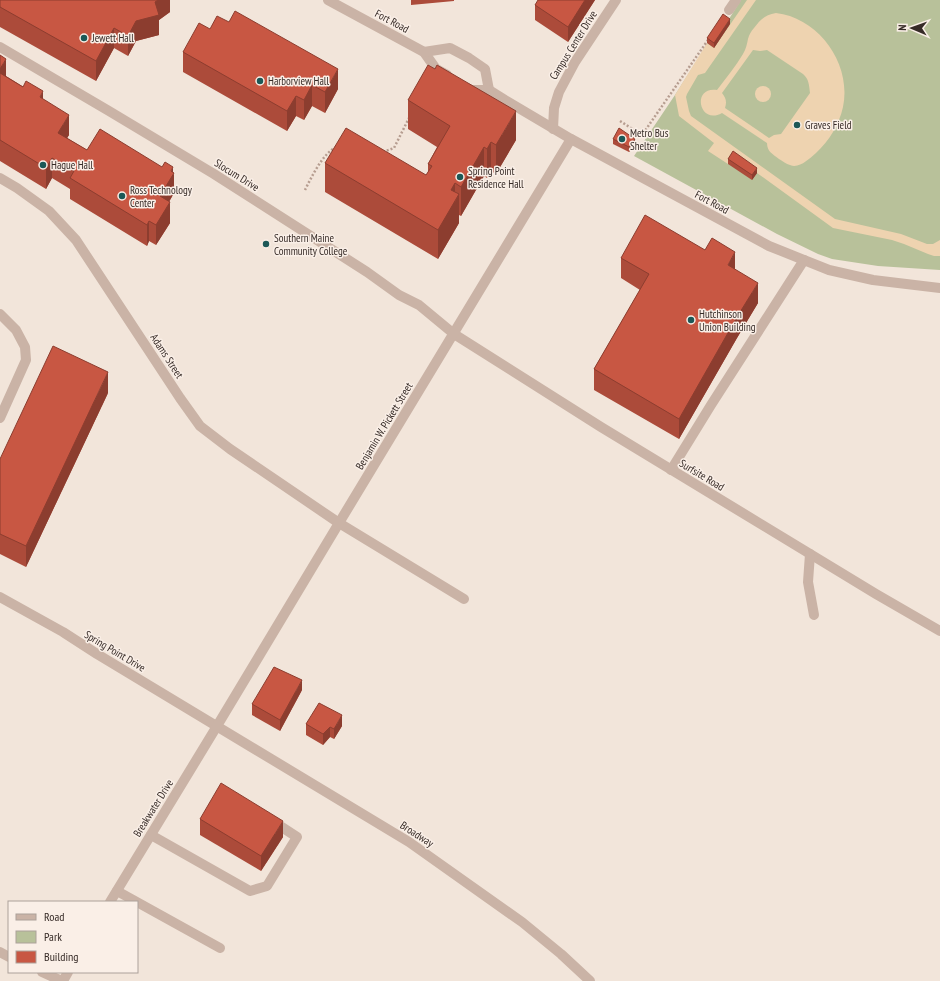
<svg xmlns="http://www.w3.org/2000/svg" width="940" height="981" font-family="'PT Sans Narrow',sans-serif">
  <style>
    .green { fill: #b8c19a }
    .sand { fill: #eed3b0; fill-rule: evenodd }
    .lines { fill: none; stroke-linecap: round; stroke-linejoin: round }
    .path { stroke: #b69d90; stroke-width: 2.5; stroke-dasharray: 2 2; stroke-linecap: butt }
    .minor { stroke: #cab3a6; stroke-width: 10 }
    .wall { fill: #ac4b3a }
    .shaded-wall { fill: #8c3d2f }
    .building { fill: #c85743; stroke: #8c3d2f }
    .poi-dot { fill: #1c5857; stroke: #faefe7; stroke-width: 1.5 }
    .labels { text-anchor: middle; stroke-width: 3; stroke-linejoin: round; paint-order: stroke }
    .street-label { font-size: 11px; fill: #362b27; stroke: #faefe7 }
    .poi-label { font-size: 11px; fill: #362b27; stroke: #faefe7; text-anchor: start }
  </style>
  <rect width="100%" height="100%" fill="#f2e5da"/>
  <!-- green -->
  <polygon class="green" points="741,0 940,0 940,270 878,266 832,259 818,254 777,234 634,156 675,95 723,19 727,22"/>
  <!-- sand -->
  <g class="sand">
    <polygon points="747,0 756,0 705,73 698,75 687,94 686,97 689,111 691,116 835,219 901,234 927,244 933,244 940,240 940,256 934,256 928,254 904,244 892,240 833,228 757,173 733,157 728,164 708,151 714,143 679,116 675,95 707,43 714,48"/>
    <path d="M776 13C819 18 852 64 843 107 839 125 829 141 816 153 809 159 799 169 790 165 786 164 783 161 779 159 773 154 767 152 767 143L722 113C699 126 691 86 717 90 726 78 736 66 743 54 746 49 747 44 748 39 749 35 751 31 754 28 761 19 765 15 776 13ZM753 50 760 51 767 50 803 74C809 79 809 85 810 93L781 134 774 135 769 138 725 108C727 102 726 98 722 93Z"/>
    <circle cx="763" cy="94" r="8"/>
  </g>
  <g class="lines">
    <!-- path -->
    <g class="path">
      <polyline points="620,121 642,135 708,40"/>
      <polyline points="383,152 394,148 409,118"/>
      <path d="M305 190C311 178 324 151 337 147"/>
    </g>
    <!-- minor -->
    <g class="minor">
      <polyline points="328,0 424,52 436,69 447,75"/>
      <polyline points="729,10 736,0"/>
      <polyline points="0,47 109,111 214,174 367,272 399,295 419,305 454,334 601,427 876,594 940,631"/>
      <polyline points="424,52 450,48 469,58 485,69 489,90"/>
      <polyline points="467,88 471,90 489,90 505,100 571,139 769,246 829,270 873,280 940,288"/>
      <polyline points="553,129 554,108 559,92 575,62 616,0"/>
      <polyline points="0,178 17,188 49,211 76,240 180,398 200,426 230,449 339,523 464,599"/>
      <polyline points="0,314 16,330 25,347 26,360 0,418"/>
      <polyline points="671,470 711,405 804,260"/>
      <polyline points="810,554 808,582 814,615"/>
      <polyline points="0,597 63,632 97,654 409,842 522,922 561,954 590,981"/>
      <polyline points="151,835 250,891 267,886 297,837 271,820"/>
      <polyline points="117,891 220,948"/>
      <polyline points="110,902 217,726 339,523 571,139"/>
      <polyline points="0,952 9,957"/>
      <polyline points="42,972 62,981"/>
      <polyline points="63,981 68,972"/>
    </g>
  </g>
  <!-- wall -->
  <g class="wall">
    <polygon points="0,0 170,0 170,12 159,20 159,35 136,41 128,56 114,48 96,81 0,27"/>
    <polygon points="411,0 454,0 454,1 411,5"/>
    <polygon points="595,0 568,42 535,20 535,5"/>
    <polygon points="730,24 714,48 707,43 707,38"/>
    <polygon points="210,29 338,89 325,113 312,106 304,120 296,116 287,131 183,72 183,52"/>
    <polygon points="0,55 6,76 43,99 69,135 67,138 87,150 162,167 173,172 174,193 169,202 170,223 156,245 149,241 147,246 70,199 70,189 52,178 46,189 0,161"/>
    <polygon points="408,100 516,140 496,174 491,171 487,178 484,176 461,216 459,215 459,223 438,259 325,192 325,163 426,175 428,173 428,164 437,147 408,129"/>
    <polygon points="613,139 635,144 629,152 613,144"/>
    <polygon points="728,159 757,173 752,180 728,164"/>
    <polygon points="621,258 735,269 758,303 737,338 679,439 594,390 594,369 640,290 621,278"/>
    <polygon points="108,393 26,567 0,554 0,459"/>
    <polygon points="302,690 280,731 252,715 252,704"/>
    <polygon points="306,724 342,726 334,739 330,737 323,745 306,735"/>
    <polygon points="200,819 283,837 261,871 200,835"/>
  </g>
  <!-- shaded-wall -->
  <g class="shaded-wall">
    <polygon points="158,0 170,0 170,12 159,20 159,35 136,41 128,56 128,36 136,21 155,2"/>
    <polygon points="585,0 595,0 568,42 568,27"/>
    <polygon points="730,19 730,24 714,48 714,43"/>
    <polygon points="114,28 114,48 96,81 96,61"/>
    <polygon points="6,59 6,79 0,89 0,69"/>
    <polygon points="338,69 338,89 325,113 325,92"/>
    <polygon points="312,85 312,106 304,120 304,100"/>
    <polygon points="43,91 43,112 40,97"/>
    <polygon points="296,96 296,116 287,131 287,111"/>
    <polygon points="516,111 516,140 496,174 496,145"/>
    <polygon points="69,115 69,135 58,153 58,133"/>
    <polygon points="635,139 635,144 629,152 629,147"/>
    <polygon points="491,142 491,171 487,178 487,149"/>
    <polygon points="484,147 484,176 461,216 461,187"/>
    <polygon points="52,158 52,178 46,189 46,168"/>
    <polygon points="173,167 173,175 174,173 174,193 160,217 160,196"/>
    <polygon points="757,168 757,173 752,180 752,175"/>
    <polygon points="455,183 455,202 459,194 459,223 438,259 438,230 451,190"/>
    <polygon points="170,202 170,223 156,245 156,225"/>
    <polygon points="149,221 149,241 147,246 147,225"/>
    <polygon points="735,252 735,272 728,265"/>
    <polygon points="758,283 758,303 737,338 679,439 679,419 737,317"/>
    <polygon points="108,372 108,393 26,567 26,546"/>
    <polygon points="302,680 302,690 280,731 280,720"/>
    <polygon points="342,715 342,726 334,739 334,729"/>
    <polygon points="330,727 330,737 323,745 323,734"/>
    <polygon points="283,821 283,837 261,871 261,856"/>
  </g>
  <!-- building -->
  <g class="building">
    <polygon points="0,0 158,0 155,2 159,15 136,21 128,36 114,28 96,61 0,7"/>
    <polygon points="538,0 585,0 568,27 535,5"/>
    <polygon points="235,11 338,69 325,92 312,85 304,100 296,96 287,111 183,52 199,23 210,29 217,16 229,22"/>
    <polygon points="723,14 730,19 714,43 707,38"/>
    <polygon points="0,55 6,59 0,69"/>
    <polygon points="428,65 435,69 437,65 516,111 496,145 491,142 487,149 484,147 461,187 455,183 451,190 459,194 438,230 325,163 346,128 426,175 432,166 428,164 450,126 408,100"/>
    <polygon points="0,73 23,87 26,81 43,91 40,97 69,115 58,133 87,150 100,129 162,167 165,162 173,167 171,171 174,173 160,196 170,202 156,225 149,221 147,225 70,178 74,171 52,158 46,168 0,140"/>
    <polygon points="619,128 635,139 629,147 613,139"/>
    <polygon points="733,151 757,168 752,175 728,159"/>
    <polygon points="645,215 705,250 712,238 735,252 728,265 758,283 737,317 679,419 594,369 649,274 621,258"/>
    <polygon points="53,346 108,372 26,546 0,534 0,459"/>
    <polygon points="274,667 302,680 280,720 252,704"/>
    <polygon points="319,703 342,715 334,729 330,727 323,734 306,724"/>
    <polygon points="221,783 283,821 261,856 200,819"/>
  </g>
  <!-- markers -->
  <g class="poi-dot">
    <circle cx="84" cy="38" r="4"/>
    <circle cx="260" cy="81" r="4"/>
    <circle cx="797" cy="125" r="4"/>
    <circle cx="622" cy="139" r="4"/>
    <circle cx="43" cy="165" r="4"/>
    <circle cx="460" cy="177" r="4"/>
    <circle cx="122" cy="196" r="4"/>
    <circle cx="266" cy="244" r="4"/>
    <circle cx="691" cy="320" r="4"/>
  </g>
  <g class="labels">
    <!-- street labels -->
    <g class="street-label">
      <text transform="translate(392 21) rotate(28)" y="4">Fort Road</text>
      <text transform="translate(573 45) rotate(-58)" y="4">Campus Center Drive</text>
      <text transform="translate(237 175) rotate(32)" y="4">Slocum Drive</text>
      <text transform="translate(712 202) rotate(28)" y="4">Fort Road</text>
      <text transform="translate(167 356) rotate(57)" y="4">Adams Street</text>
      <text transform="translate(384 426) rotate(-59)" y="4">Benjamin W. Pickett Street</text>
      <text transform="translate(702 475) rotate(31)" y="4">Surfsite Road</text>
      <text transform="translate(115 651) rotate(31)" y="4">Spring Point Drive</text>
      <text transform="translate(153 808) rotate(-58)" y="4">Breakwater Drive</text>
      <text transform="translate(417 834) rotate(33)" y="4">Broadway</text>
    </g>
    <!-- poi labels -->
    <g class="poi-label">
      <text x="92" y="42">Jewett Hall</text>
      <text x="268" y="85">Harborview Hall</text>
      <text x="805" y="129">Graves Field</text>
      <text x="630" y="137">Metro Bus<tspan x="630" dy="13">Shelter</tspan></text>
      <text x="51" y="169">Hague Hall</text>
      <text x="468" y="175">Spring Point<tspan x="468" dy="13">Residence Hall</tspan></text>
      <text x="130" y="194">Ross Technology<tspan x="130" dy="13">Center</tspan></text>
      <text x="274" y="242">Southern Maine<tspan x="274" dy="13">Community College</tspan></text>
      <text x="699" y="318">Hutchinson<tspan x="699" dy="13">Union Building</tspan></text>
    </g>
  </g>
  <!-- legend -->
  <rect x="8" y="901" width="130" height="72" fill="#faefe7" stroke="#aca19a"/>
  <rect x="16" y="914" width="20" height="6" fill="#cab3a6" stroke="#aca19a"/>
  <text x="44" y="921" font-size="12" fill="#362b27">Road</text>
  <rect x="16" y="931" width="20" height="12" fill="#b8c19a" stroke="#aca19a"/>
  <text x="44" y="941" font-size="12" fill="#362b27">Park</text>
  <rect x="16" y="951" width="20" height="12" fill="#c85743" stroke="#aca19a"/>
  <text x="44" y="961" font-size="12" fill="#362b27">Building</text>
  <!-- north arrow -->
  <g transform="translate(912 28) rotate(272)" stroke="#faefe7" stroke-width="3" paint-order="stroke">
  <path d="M0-3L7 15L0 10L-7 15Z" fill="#362b27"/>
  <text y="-6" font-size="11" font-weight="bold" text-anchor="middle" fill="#362b27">N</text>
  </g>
</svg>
